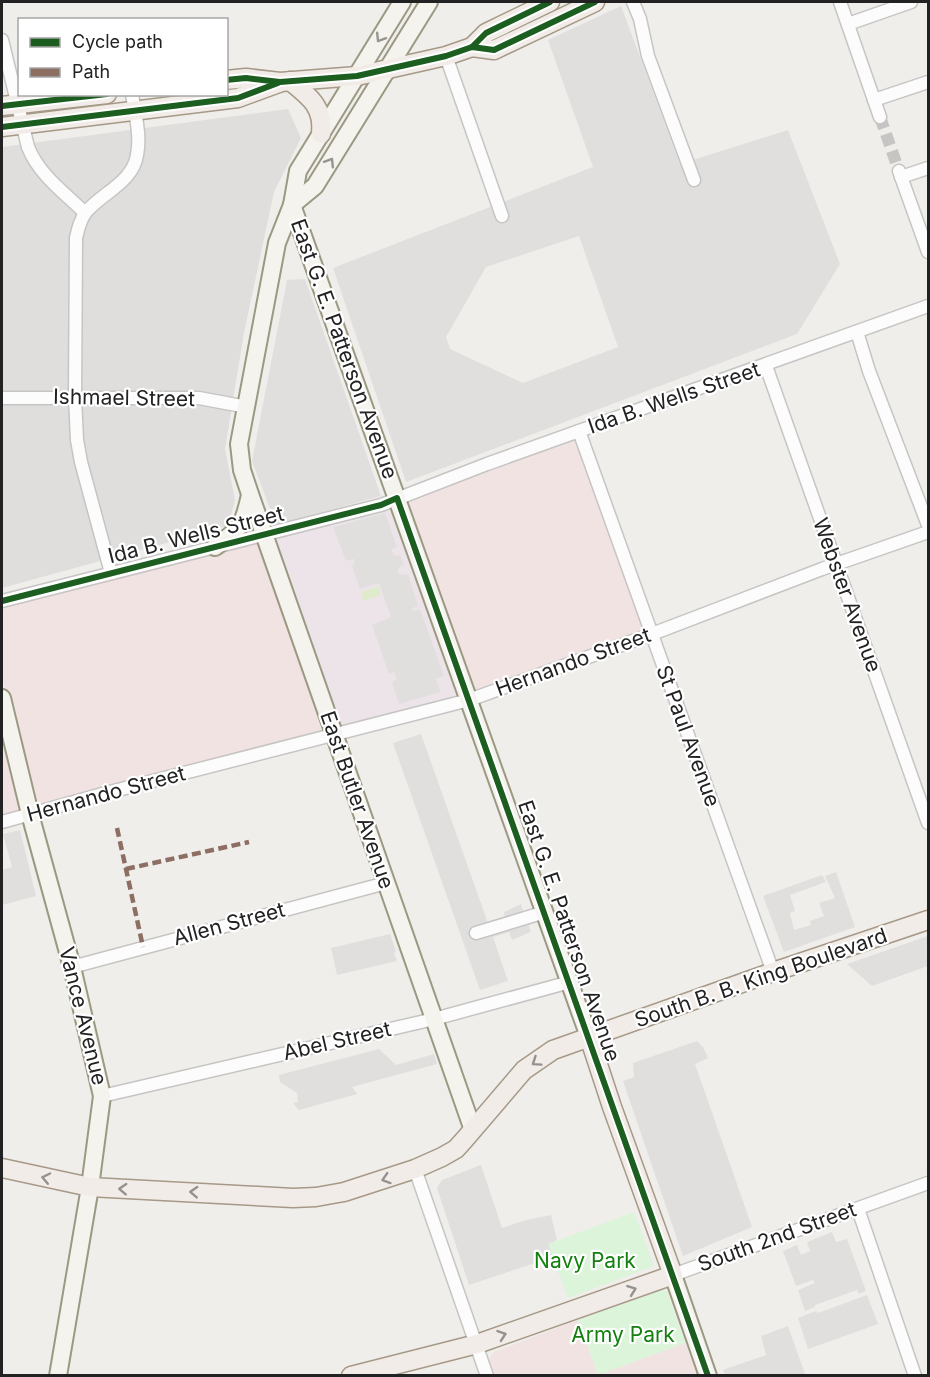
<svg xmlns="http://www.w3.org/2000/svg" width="930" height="1377" font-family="Inter,sans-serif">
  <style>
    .residential { fill: #dfdedc }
    .commercial { fill: #f1e3e2 }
    .industrial { fill: #ede4ea }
    .grass { fill: #e0ebcc }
    .park { fill: #dcf4d9 }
    .parking { fill: #e0dfde; fill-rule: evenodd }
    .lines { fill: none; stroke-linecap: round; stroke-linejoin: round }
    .street-tunnel { stroke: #c7c5c3; stroke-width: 12; stroke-dasharray: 12 6; stroke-linecap: butt }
    .street-casing { stroke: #c6c5c3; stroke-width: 15 }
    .secondary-casing { stroke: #9b9982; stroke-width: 20 }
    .primary-casing { stroke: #a69987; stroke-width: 21 }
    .street { stroke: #fdfcfc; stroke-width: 12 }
    .secondary { stroke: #f4f3ed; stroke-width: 16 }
    .primary { stroke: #f2ece8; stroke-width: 18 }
    .quiet { stroke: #8d6e63; stroke-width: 4.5; stroke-dasharray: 9 4.5; stroke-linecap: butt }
    .cycleway-casing { stroke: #fff; stroke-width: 10 }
    .cycleway { stroke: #1b5e20; stroke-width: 6 }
    .oneway { stroke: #969592 }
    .oneway2 { stroke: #94918f }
    .labels { text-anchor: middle; stroke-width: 4.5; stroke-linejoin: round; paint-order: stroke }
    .street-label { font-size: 21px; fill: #222; stroke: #fff }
    .park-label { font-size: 21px; fill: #138010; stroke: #fff }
  </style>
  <rect width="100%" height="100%" fill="#f0eeeb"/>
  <!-- residential -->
  <polygon class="residential" points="288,109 301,138 274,192 244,333 225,449 235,500 228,526 2,588 2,147"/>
  <!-- commercial -->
  <g class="commercial">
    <polygon points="575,437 647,631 473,693 405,501"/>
    <polygon points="262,540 329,731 35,808 2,676 2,607 79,586"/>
    <polygon points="2,710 26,811 2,816"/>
    <polygon points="578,1320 598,1375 685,1343 697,1375 495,1375 489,1359 494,1352"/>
  </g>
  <!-- industrial -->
  <polygon class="industrial" points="394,504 462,696 337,729 272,537"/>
  <!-- grass -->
  <polygon class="grass" points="378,586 381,595 364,601 361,592"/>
  <!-- park -->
  <g class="park">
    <polygon points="634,1212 654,1266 568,1298 548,1244"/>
    <polygon points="662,1290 667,1292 685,1343 598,1375 578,1320"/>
  </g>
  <!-- parking -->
  <g class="parking">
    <path d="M621 6 680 164 788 130 840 264 797 334 406 482 333 268 593 167 548 40ZM579 236 618 347 523 383 450 349 446 337 486 267Z"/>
    <polygon points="305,279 381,496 276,525 252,461 287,280"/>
    <polygon points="385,513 397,547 391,550 394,556 400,555 404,565 399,567 397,572 400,575 408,574 418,606 410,609 414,611 420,609 444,676 436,679 441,692 399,704 392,682 397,679 394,672 389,674 372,625 391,617 379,583 360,589 352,566 355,562 354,559 346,561 333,527"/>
    <polygon points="421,734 489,926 505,921 504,912 521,904 524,914 528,913 532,922 529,926 531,932 512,940 509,932 493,937 508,981 480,990 393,743"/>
    <polygon points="20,830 36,896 2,905 2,870 12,867 3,834"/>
    <polygon points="836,872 855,927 784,952 763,896 822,875 826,882 790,895 795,911 790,913 794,930 811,925 810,921 824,916 819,903 835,898 825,876"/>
    <polygon points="390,934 396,952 394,953 397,961 337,975 331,948"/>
    <polygon points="928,936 928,966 872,986 847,964"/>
    <polygon points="697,1041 703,1047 708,1058 695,1064 752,1227 683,1256 623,1081 634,1077 633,1063"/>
    <polygon points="379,1049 396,1065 434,1054 437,1064 352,1087 357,1094 299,1110 293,1103 298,1102 297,1093 280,1082 279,1075"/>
    <polygon points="481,1165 502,1228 526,1220 551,1215 557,1240 548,1244 553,1257 469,1285 437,1188 442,1180"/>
    <polygon points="832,1232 836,1242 847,1239 866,1291 859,1294 857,1290 815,1305 815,1307 805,1311 798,1290 815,1283 813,1280 796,1286 783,1251 797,1245 801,1255 810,1251 807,1242"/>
    <polygon points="867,1295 878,1324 808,1349 798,1318 816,1311 818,1313"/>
    <polygon points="788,1326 805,1374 725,1375 723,1370 766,1355 761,1336"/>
  </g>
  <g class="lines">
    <!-- street-tunnel -->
    <polyline class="street-tunnel" points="880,117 899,171"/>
    <defs>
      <g id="street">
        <polyline points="633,2 640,19 648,56 694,180"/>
        <polyline points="840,2 880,117"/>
        <polyline points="848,24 911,2"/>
        <path d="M2 40 28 147C39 175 65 193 85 213"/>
        <polyline points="446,56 502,216"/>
        <polyline points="874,100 928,82"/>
        <polyline points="899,171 928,252"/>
        <polyline points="901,177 928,168"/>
        <polyline points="857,332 869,371 928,525"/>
        <polyline points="766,366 928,823"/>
        <polyline points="2,398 199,398 247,407"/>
        <polyline points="579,431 773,972"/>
        <path d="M111 573 81 462 77 440 75 397 76 238C78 229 80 220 86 212 102 193 133 182 137 155 141 135 135 114 132 94"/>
        <polyline points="2,601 381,505 487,464 928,306"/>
        <polyline points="2,822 106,793 469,700 652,634 822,569 928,532"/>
        <polyline points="476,933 545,912"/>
        <polyline points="72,967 386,883"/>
        <polyline points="102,1096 434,1019 570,982"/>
        <polyline points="415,1169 487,1376"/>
        <polyline points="858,1209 915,1376"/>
        <polyline points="673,1275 928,1183"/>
      </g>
      <g id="secondary">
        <polyline points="402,2 298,171 292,205 277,243 239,444 242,470 250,494 473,1130"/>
        <polyline points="292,205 589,1037"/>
        <polyline points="292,205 315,186 429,2"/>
        <path d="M215 547C241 528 243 527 250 495"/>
        <polyline points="2,698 30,814 72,967 102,1096 90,1187 58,1376"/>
        <polyline points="673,1275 708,1376"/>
      </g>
      <g id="primary">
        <polyline points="472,47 486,33 550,2"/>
        <polyline points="226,80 246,78 280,82 357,76 446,56 472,47 494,50 595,2"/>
        <path d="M290 81C310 97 324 107 321 134"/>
        <polyline points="2,106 107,94"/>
        <polyline points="2,127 238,98 279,83"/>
        <polyline points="2,1168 90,1187 293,1198 316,1197 344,1192 415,1169 442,1157 456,1149 465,1139 524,1070 553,1050 773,972 928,920"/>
        <polyline points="351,1376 477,1344 673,1275 612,1107 589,1037"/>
      </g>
    </defs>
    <!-- street casing -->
    <use href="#street" class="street-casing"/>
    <!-- secondary casing -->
    <use href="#secondary" class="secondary-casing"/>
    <!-- primary casing -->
    <use href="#primary" class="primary-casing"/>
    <!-- street -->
    <use href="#street" class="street"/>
    <!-- secondary -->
    <use href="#secondary" class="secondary"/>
    <!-- primary -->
    <use href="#primary" class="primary"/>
    <!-- quiet -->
    <g class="quiet">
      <polyline points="117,828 143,947"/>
      <polyline points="126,869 249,842"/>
    </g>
    <defs>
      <g id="cycleway">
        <polyline points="472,47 486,33 550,2"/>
        <polyline points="226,80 246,78 280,82 357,76 446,56 472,47 494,50 595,2"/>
        <polyline points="2,106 107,94"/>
        <polyline points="2,127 238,98 278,83"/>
        <polyline points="2,601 381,505 397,498 708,1376"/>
      </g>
    </defs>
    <!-- cycleway casing -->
    <use href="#cycleway" class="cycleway-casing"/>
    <!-- cycleway -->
    <use href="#cycleway" class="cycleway"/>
  </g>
  <!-- one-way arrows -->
  <defs><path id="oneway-chevron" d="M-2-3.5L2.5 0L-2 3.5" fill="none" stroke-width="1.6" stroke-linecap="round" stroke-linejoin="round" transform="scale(1.5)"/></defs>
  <g class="oneway">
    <use href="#oneway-chevron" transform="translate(380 38) rotate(122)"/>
    <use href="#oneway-chevron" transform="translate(330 162) rotate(-58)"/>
  </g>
  <g class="oneway2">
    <use href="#oneway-chevron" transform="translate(536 1062) rotate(146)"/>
    <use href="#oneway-chevron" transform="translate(46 1178) rotate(-168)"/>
    <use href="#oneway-chevron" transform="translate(386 1179) rotate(162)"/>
    <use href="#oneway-chevron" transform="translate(123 1189) rotate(-177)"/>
    <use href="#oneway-chevron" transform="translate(194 1192) rotate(-177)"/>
    <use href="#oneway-chevron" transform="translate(632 1290) rotate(-20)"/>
    <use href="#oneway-chevron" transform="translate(502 1335) rotate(-19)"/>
  </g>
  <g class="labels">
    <!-- street labels -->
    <g class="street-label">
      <text transform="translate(344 349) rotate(70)" y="7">East G. E. Patterson Avenue</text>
      <text transform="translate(124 398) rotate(1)" y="7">Ishmael Street</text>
      <text transform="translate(674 398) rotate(-19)" y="7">Ida B. Wells Street</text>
      <text transform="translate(196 535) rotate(-14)" y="7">Ida B. Wells Street</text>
      <text transform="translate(847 595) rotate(70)" y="7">Webster Avenue</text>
      <text transform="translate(573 662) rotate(-20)" y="7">Hernando Street</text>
      <text transform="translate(688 736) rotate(70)" y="7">St Paul Avenue</text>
      <text transform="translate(106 794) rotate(-15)" y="7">Hernando Street</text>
      <text transform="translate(357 800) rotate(71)" y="7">East Butler Avenue</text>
      <text transform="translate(229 924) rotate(-15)" y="7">Allen Street</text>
      <text transform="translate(569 931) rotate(71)" y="7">East G. E. Patterson Avenue</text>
      <text transform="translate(761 978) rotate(-19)" y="7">South B. B. King Boulevard</text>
      <text transform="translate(83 1016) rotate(76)" y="7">Vance Avenue</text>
      <text transform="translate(337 1041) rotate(-13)" y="7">Abel Street</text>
      <text transform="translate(777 1237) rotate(-20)" y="7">South 2nd Street</text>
    </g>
    <!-- park labels -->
    <g class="park-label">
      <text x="585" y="1268">Navy Park</text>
      <text x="623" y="1342">Army Park</text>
    </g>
  </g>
  <!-- border -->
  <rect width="930" height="1377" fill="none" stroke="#222222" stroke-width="6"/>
  <!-- legend -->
  <rect x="18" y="18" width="210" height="78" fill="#ffffff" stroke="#a7a7a7" stroke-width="1.5"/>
  <rect x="30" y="38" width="30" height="9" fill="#1b5e20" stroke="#a7a7a7" stroke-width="1.5"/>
  <text x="72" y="48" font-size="18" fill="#222222">Cycle path</text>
  <rect x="30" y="68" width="30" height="9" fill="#8d6e63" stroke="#a7a7a7" stroke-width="1.5"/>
  <text x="72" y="78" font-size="18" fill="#222222">Path</text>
</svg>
